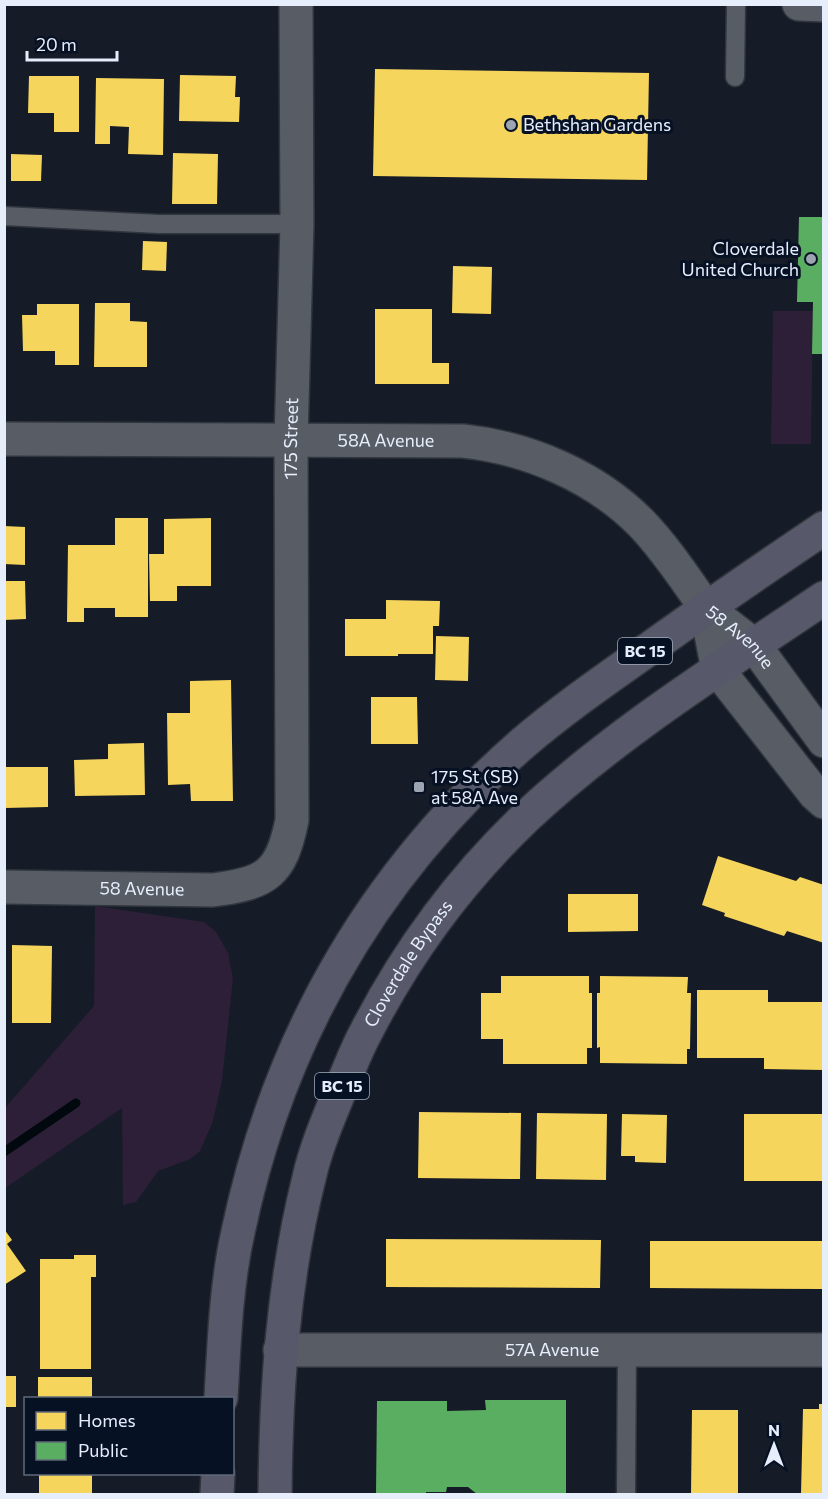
<svg xmlns="http://www.w3.org/2000/svg" width="828" height="1499" font-family="Commissioner,sans-serif">
  <style>
    .green { fill: #2c1f37 }
    .homes { fill: #f6d55c }
    .public { fill: #5aae61 }
    .lines { fill: none; stroke-linecap: round; stroke-linejoin: round }
    .stream { stroke: #02090e; stroke-width: 9 }
    .lane-casing { stroke: #31353d; stroke-width: 21 }
    .street-casing { stroke: #31353d; stroke-width: 36 }
    .secondary-casing { stroke: #31353d; stroke-width: 36 }
    .highway-casing { stroke: #31353d; stroke-width: 36 }
    .lane { stroke: #575c65; stroke-width: 18 }
    .street { stroke: #575c65; stroke-width: 33 }
    .secondary { stroke: #575c65; stroke-width: 33 }
    .highway { stroke: #57596a; stroke-width: 33 }
    .poi-dot { fill: #9da4b1; stroke: #071124; stroke-width: 2 }
    .labels { text-anchor: middle; stroke-width: 6; stroke-linejoin: round; paint-order: stroke }
    .shield { fill: #071124; stroke: #a3acbb; stroke-width: 1.5 }
    .shield-label { font-size: 16px; font-weight: bold; fill: #e6eefc }
    .poi-label { font-size: 18px; fill: #e6eefc; stroke: #071124; text-anchor: start }
    .street-label { font-size: 18px; fill: #e6eefc; stroke: #071124 }
  </style>
  <rect width="100%" height="100%" fill="#161c27"/>
  <!-- green -->
  <g class="green">
    <polygon points="773,311 813,311 811,444 771,444"/>
    <polygon points="95,906 204,922 216,932 228,953 233,978 222,1081 213,1121 200,1151 190,1159 158,1171 136,1202 123,1205 122,1108 5,1188 5,1108 94,1006"/>
  </g>
  <!-- homes -->
  <g class="homes">
    <polygon points="375,69 649,73 647,180 373,176"/>
    <polygon points="180,75 236,76 235,97 240,97 239,122 179,121"/>
    <polygon points="29,76 79,76 79,132 54,132 54,113 28,113"/>
    <polygon points="96,78 164,79 163,155 128,154 129,127 110,126 110,144 95,144"/>
    <polygon points="173,153 218,154 217,204 172,204"/>
    <polygon points="11,154 42,155 41,181 11,181"/>
    <polygon points="143,241 167,242 166,271 142,270"/>
    <polygon points="453,266 492,267 491,314 452,313"/>
    <polygon points="95,303 130,303 130,321 147,322 147,367 94,367"/>
    <polygon points="37,304 79,304 79,365 55,365 55,351 23,351 22,315 37,315"/>
    <polygon points="375,309 432,309 432,363 449,363 449,384 375,384"/>
    <polygon points="115,518 148,518 148,617 115,617 115,608 84,608 84,622 67,622 68,545 115,545"/>
    <polygon points="211,518 211,586 177,586 177,601 150,601 149,554 164,554 164,519"/>
    <polygon points="4,526 25,527 25,565 4,564"/>
    <polygon points="4,581 25,581 26,619 4,620"/>
    <polygon points="386,600 440,601 439,626 433,626 433,654 398,654 398,656 345,656 345,619 386,619"/>
    <polygon points="436,636 469,637 468,681 435,680"/>
    <polygon points="231,680 233,801 191,801 190,784 168,785 167,713 190,713 190,681"/>
    <polygon points="371,697 417,697 418,744 371,744"/>
    <polygon points="144,743 145,795 75,796 74,760 108,759 108,744"/>
    <polygon points="5,767 48,767 48,807 5,808"/>
    <polygon points="718,856 796,881 800,877 824,885 824,943 787,931 784,936 724,916 725,913 702,905"/>
    <polygon points="568,894 638,894 638,931 568,932"/>
    <polygon points="12,945 52,946 51,1023 12,1023"/>
    <polygon points="501,976 589,976 589,993 592,993 592,1048 587,1048 587,1064 503,1064 503,1039 481,1039 481,993 501,993"/>
    <polygon points="600,976 688,977 687,993 691,993 690,1049 687,1049 687,1064 600,1063 600,1047 597,1048 597,993 600,993"/>
    <polygon points="697,990 768,990 768,1002 824,1002 824,1070 764,1069 764,1058 697,1058"/>
    <polygon points="419,1112 521,1113 520,1179 418,1178"/>
    <polygon points="537,1113 607,1114 606,1180 536,1179"/>
    <polygon points="622,1114 667,1115 666,1163 635,1162 635,1156 621,1156"/>
    <rect x="744" y="1114" width="80" height="67"/>
    <polygon points="4,1229 12,1240 7,1244 26,1271 4,1285"/>
    <polygon points="386,1239 601,1240 600,1288 386,1287"/>
    <polygon points="650,1241 822,1241 822,1289 650,1288"/>
    <polygon points="74,1255 96,1255 96,1277 91,1277 91,1369 40,1369 40,1259 74,1259"/>
    <rect x="4" y="1376" width="12" height="31"/>
    <rect x="38" y="1377" width="54" height="21"/>
    <polygon points="819,1404 824,1404 824,1494 801,1494 803,1409 819,1409"/>
    <polygon points="692,1410 738,1410 738,1494 691,1494"/>
    <rect x="39" y="1474" width="53" height="20"/>
  </g>
  <!-- public -->
  <g class="public">
    <polygon points="799,217 824,217 824,354 812,354 813,302 797,302"/>
    <polygon points="485,1400 566,1400 566,1493 561,1494 477,1494 468,1487 447,1487 446,1492 426,1492 426,1494 376,1494 377,1401 447,1401 447,1411 486,1410"/>
  </g>
  <g class="lines">
    <!-- stream -->
    <polyline class="stream" points="4,1152 76,1103"/>
    <defs>
      <g id="lane">
        <polyline points="735,77 736,4"/>
        <polyline points="4,216 159,224 297,224"/>
        <polyline points="626,1494 627,1350"/>
      </g>
      <g id="street">
        <polyline points="799,4 824,5"/>
        <path id="s1" d="M4 439 463 441C529 448 596 477 642 524 666 549 686 580 706 608"/>
        <path id="s2" d="M4 887 213 890C267 883 281 874 292 820L291 440 297 224 296 4"/>
        <path id="s3" d="M280 1350H824"/>
      </g>
      <g id="secondary">
        <polyline points="706,608 718,670 815,794 824,802"/>
        <path id="s4" d="M706 608 754 645 824 741"/>
      </g>
      <g id="highway">
        <path d="M221 1398C224 1344 226 1285 238 1232 279 1037 373 874 523 743 564 708 609 677 653 646 709 606 766 567 824 528"/>
        <polyline points="217,1494 218,1474"/>
        <path id="s5" d="M275 1494C276 1388 283 1282 309 1178 316 1147 329 1117 341 1088 349 1070 356 1050 366 1032 407 952 461 879 526 817 616 733 722 667 824 598"/>
      </g>
    </defs>
    <!-- lane casing -->
    <use href="#lane" class="lane-casing"/>
    <!-- street casing -->
    <use href="#street" class="street-casing"/>
    <!-- secondary casing -->
    <use href="#secondary" class="secondary-casing"/>
    <!-- highway casing -->
    <use href="#highway" class="highway-casing"/>
    <!-- lane -->
    <use href="#lane" class="lane"/>
    <!-- street -->
    <use href="#street" class="street"/>
    <!-- secondary -->
    <use href="#secondary" class="secondary"/>
    <!-- highway -->
    <use href="#highway" class="highway"/>
  </g>
  <!-- markers -->
  <g class="poi-dot">
    <circle cx="511" cy="125" r="6"/>
    <circle cx="811" cy="259" r="6"/>
    <rect x="413" y="781" width="12" height="12" rx="3"/>
  </g>
  <g class="labels">
    <!-- shield labels -->
    <g class="shield">
      <rect x="618" y="638" width="54" height="26" rx="4.5"/>
      <rect x="315" y="1073" width="54" height="26" rx="4.5"/>
    </g>
    <g class="shield-label">
      <text x="645" y="657">BC 15</text>
      <text x="342" y="1092">BC 15</text>
    </g>
    <!-- poi labels -->
    <g class="poi-label">
      <text x="523" y="131">Bethshan Gardens</text>
      <text x="799" y="255" text-anchor="end">Cloverdale<tspan x="799" dy="21">United Church</tspan></text>
      <text x="431" y="783">175 St (SB)<tspan x="431" dy="21">at 58A Ave</tspan></text>
    </g>
    <!-- street labels -->
    <g class="street-label">
      <text dy="6" stroke="none"><textPath href="#s2" startOffset="708">175 Street</textPath></text>
      <text dy="6" stroke="none"><textPath href="#s1" startOffset="382">58A Avenue</textPath></text>
      <text dy="6" stroke="none"><textPath href="#s4" startOffset="45">58 Avenue</textPath></text>
      <text dy="6" stroke="none"><textPath href="#s2" startOffset="138">58 Avenue</textPath></text>
      <text dy="6" stroke="none"><textPath href="#s5" startOffset="556">Cloverdale Bypass</textPath></text>
      <text dy="6" stroke="none"><textPath href="#s3" startOffset="272">57A Avenue</textPath></text>
    </g>
  </g>
  <!-- border -->
  <rect width="828" height="1499" fill="none" stroke="#e6eefc" stroke-width="12"/>
  <!-- legend -->
  <rect x="24" y="1397" width="210" height="78" fill="#071124" stroke="#60697a" stroke-width="1.5"/>
  <rect x="36" y="1412" width="30" height="18" fill="#f6d55c" stroke="#60697a" stroke-width="1.5"/>
  <text x="78" y="1427" font-size="18" fill="#e6eefc">Homes</text>
  <rect x="36" y="1442" width="30" height="18" fill="#5aae61" stroke="#60697a" stroke-width="1.5"/>
  <text x="78" y="1457" font-size="18" fill="#e6eefc">Public</text>
  <!-- north arrow -->
  <g transform="translate(774 1445)" stroke="#071124" stroke-width="4.5" paint-order="stroke">
  <path d="M0-4.5L10 22L0 15L-10 22Z" fill="#e6eefc"/>
  <text y="-9" font-size="16" font-weight="bold" text-anchor="middle" fill="#e6eefc">N</text>
  </g>
  <!-- scale -->
  <path d="M27 51v9h90v-9" fill="none" stroke="#e6eefc" stroke-width="3"/>
  <text x="36" y="51" font-size="18" fill="#e6eefc" stroke="#071124" stroke-width="4.5" paint-order="stroke">20 m</text>
</svg>
